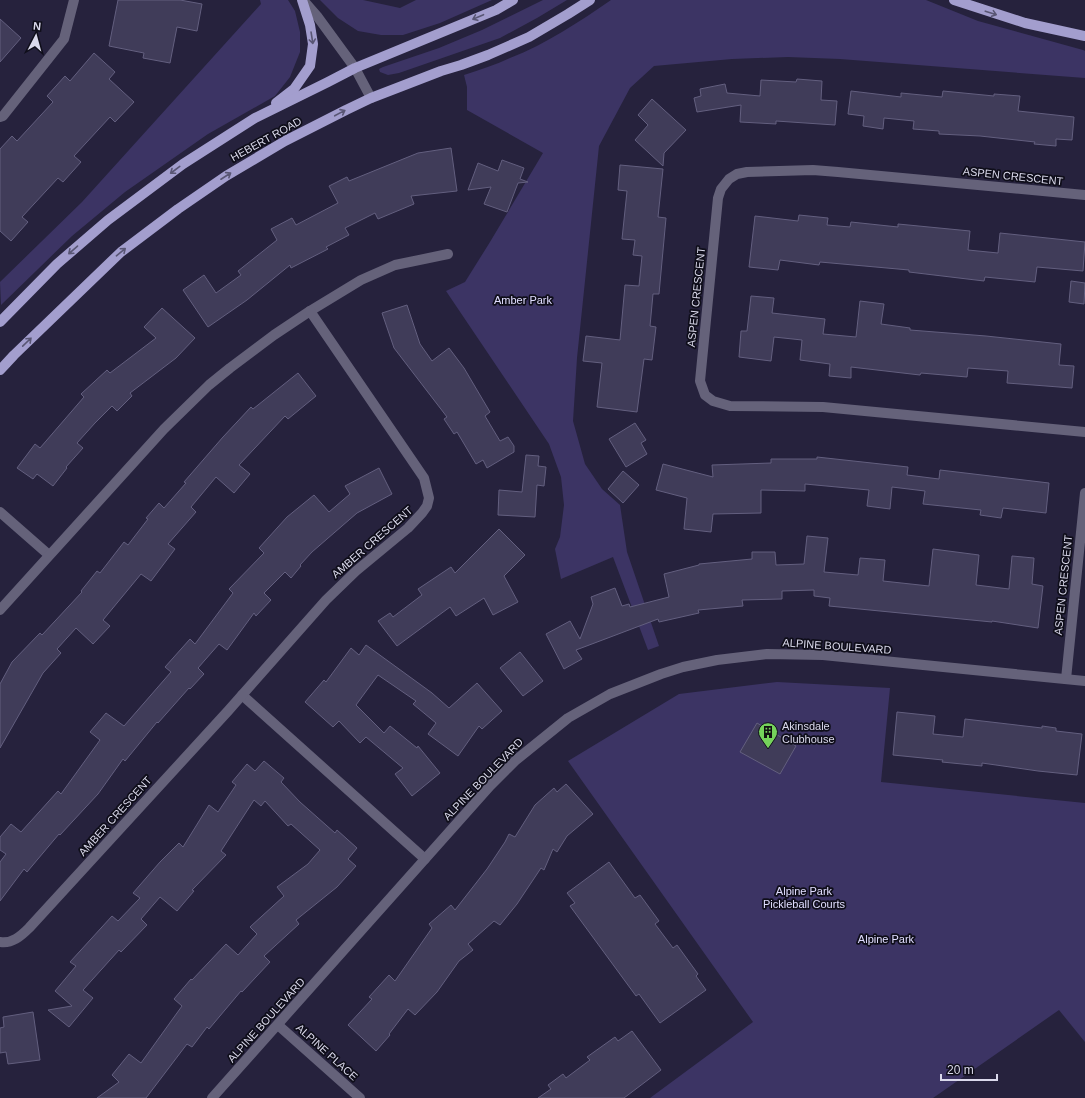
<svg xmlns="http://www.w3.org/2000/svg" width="1085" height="1098" font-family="Arial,sans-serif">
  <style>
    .green { fill: #3c3464 }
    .building { fill: #403c59; stroke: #635f7f }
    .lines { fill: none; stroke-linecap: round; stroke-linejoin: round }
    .minor { stroke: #65627a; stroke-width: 10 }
    .major { stroke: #a39ece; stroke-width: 10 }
    .oneway { stroke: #595674 }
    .labels { text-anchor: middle; stroke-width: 3.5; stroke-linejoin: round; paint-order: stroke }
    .street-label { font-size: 11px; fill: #dad9eb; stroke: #0f0e1a }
    .park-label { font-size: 11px; fill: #e1deff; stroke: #0f0e1a }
    .poi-label { font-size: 11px; fill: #dad9eb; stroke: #0f0e1a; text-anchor: start }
  </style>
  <rect width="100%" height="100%" fill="#26223d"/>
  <!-- green -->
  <g class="green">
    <polygon points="260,0 288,0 295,11 300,32 300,52 290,77 275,96 208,134 125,192 72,236 1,305 0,282 82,202 261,4"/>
    <polygon points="320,0 363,0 400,8 416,0 492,0 440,23 403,35 381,35 358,31 338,18"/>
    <polygon points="543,0 567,0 537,18 500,38 399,73 388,75 380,72 379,69 383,67 439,48 482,30"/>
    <path d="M611 0H926L978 21 1083 50 1085 51V78L840 59 788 57 732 59 654 66 630 88 599 146 577 358 573 421 585 464 602 489 620 505 627 552 659 646 648 650 613 557 561 579 555 549 560 537 564 505 561 477 549 444 446 291 465 282 490 242 543 153 467 110V87L464 75C479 70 495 65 510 58 546 44 579 22 611 0Z"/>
    <polygon points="777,682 890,688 881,782 1085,803 1085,1042 1059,1010 933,1098 650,1098 753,1022 568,761 679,694"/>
  </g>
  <!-- building -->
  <g class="building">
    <polygon points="118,0 180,0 202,4 197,31 177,27 170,63 143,58 144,53 109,46"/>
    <polygon points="0,19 21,38 0,62"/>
    <polygon points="94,53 115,72 109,79 134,102 115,122 110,117 74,156 81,162 63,182 58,178 22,217 28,222 11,241 0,231 0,149 12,136 17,141 53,102 47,96 65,76 70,81"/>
    <polygon points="797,79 822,81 821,100 837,101 835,125 776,121 776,124 740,122 741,105 697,112 694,98 701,96 700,89 725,84 727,93 760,96 761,80 796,82"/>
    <polygon points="851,91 901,97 901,93 942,97 943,91 994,96 994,94 1020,96 1018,111 1074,117 1072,140 1056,139 1056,146 1034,144 1035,142 980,136 939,134 939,131 913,129 914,121 884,118 883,129 863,126 864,116 848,114"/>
    <polygon points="652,99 686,130 664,153 663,166 635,140 648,125 638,115"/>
    <polygon points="451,148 457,191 411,196 414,204 378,219 375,213 345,228 349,235 326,247 328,249 291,268 290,265 247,300 208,327 183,290 204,275 216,293 241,275 238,271 277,240 271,229 292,218 296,225 338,203 329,186 347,177 349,181 418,153"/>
    <polygon points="502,160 524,168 520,179 528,182 518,183 507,212 484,204 491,187 468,190 478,163 498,171"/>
    <polygon points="620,165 663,169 658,217 666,218 659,294 653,294 650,326 656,327 652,360 644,359 637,412 597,407 602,363 583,361 586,336 620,340 625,285 639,286 642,256 633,255 635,240 622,239 627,191 618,190"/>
    <polygon points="799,215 828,218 827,225 850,227 851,222 898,227 898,224 970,231 968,250 998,253 1000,233 1085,242 1083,271 1037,267 1035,282 985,277 984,281 909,272 909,270 820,262 819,265 780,260 778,270 749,267 755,216 798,221"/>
    <polygon points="1071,281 1085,283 1084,304 1069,302"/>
    <polygon points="751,296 774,298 772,313 825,319 823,334 856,337 860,301 884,304 881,324 910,328 910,330 986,336 1061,344 1059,365 1074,366 1072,388 1007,383 1008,371 968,368 967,377 921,373 920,375 851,367 851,378 829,376 830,364 800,360 802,340 774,337 771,361 739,357 741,331 747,331"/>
    <polygon points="407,305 420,344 432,361 449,348 464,368 490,412 485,416 500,441 508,437 514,446 514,452 487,468 483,460 476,464 457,432 454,434 444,419 447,417 394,348 382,313"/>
    <polygon points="162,308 195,338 176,358 130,393 132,396 117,411 112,406 95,423 77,443 83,448 66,467 67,468 53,486 37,474 33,479 17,468 35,444 40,448 84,397 81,394 107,370 110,373 156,338 144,327"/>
    <polygon points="298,373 316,396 288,419 285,416 239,465 250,474 234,493 216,477 191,507 196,512 168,544 175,549 151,581 141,574 103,620 110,626 93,644 76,628 57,649 61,653 43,673 0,748 0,684 12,662 40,633 42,635 82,592 81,591 97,571 100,573 124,542 128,545 148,519 146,518 159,503 164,508 186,483 184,482 223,437 251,407 253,409"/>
    <polygon points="635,423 646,440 641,443 647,454 626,467 609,439"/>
    <polygon points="526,455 539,456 538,466 546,467 544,486 537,485 535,517 498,515 499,490 522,492"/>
    <polygon points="817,457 908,467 907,475 939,479 940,470 1049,483 1046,513 1003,508 1001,518 980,515 981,510 923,504 925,491 892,487 890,509 867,506 869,490 805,484 805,491 761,490 761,513 713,514 711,532 684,529 687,498 656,490 663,464 713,477 712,465 771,463 771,459 817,459"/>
    <polygon points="379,468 392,494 357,513 312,552 300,565 301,566 291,578 285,572 264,593 271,600 256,616 254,613 227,650 219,644 198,668 204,674 190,689 189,688 158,723 157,722 125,761 123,759 98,794 60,835 59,834 27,872 24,869 0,901 0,862 6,854 0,850 0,837 11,824 21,832 58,791 61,794 100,740 90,732 106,713 124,726 171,672 165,667 190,639 195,644 233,593 229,589 264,553 259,548 287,517 314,495 329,512 350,494 345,486"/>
    <polygon points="623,471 639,485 623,503 608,489"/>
    <polygon points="499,529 525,555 504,576 518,602 493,615 484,598 456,616 450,607 397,646 378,621 390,613 393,617 422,595 418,589 451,567 455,573"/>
    <polygon points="807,536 828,538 824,572 858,575 860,558 885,560 883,581 929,586 933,549 979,555 976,585 1009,589 1012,556 1034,558 1032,584 1043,586 1038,628 992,621 992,622 829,606 830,598 814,596 814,590 782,591 782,599 742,600 743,606 698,610 699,613 659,622 658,619 576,650 582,659 564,669 546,634 570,621 580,639 593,604 591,597 615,588 622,606 629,604 630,607 669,597 664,574 699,565 699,564 752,559 752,552 775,552 776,565 804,564"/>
    <polygon points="366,645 432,693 449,708 477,683 502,711 482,729 479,726 458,756 428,734 436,723 413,704 416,701 378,675 356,705 384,733 390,726 417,748 418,746 440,773 412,796 395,774 403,768 366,737 360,743 339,721 333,727 305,702 324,680 326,682 351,648 359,655"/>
    <polygon points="520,652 543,681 523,696 500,668"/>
    <polygon points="897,712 935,716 933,734 963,737 965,719 1042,728 1042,726 1056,728 1056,731 1082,734 1077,775 1038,771 982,763 982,766 942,762 943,760 893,755"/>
    <polygon points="757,723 796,746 780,774 740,752"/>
    <polygon points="264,761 284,778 281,782 300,802 335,833 337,830 357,848 348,859 356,866 337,887 296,920 299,924 264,956 270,962 242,992 241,991 209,1029 207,1027 192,1047 187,1044 146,1098 97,1098 119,1082 112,1075 129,1054 141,1063 182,1006 174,999 191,979 192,980 226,944 238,955 257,934 250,927 284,896 277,887 308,864 320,850 291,824 288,826 265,801 261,806 254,800 221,851 226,855 192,890 194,891 177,911 160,897 141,919 147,925 121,952 119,950 83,990 93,998 69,1027 48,1010 72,1006 55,991 76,966 70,962 112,916 118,921 140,898 133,893 160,862 179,843 183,847 209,805 218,812 236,785 232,782 247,764 255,771"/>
    <polygon points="566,784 593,814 567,836 557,852 553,849 544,870 541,868 517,904 500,925 494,921 468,944 473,950 459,961 437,992 415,1015 408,1009 389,1034 390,1035 376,1051 348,1025 372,999 369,997 389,975 395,981 432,928 429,924 451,905 455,910 487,869 505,842 509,834 515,837 535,805 554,788 557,792"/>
    <polygon points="609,862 635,898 640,895 659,921 655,924 673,948 677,945 698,974 696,976 706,990 660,1023 639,994 636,996 570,906 575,903 567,893"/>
    <polygon points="33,1012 40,1060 8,1064 6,1052 0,1053 0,1028 4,1027 3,1017"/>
    <polygon points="632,1031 661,1070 624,1098 538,1098 551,1089 548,1085 563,1074 566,1078 590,1060 587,1057 615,1037 618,1041"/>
  </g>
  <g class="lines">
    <!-- minor -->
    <g class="minor">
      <polyline points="303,0 317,16 355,68 371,98"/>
      <polyline points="0,117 3,116 64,39 74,0"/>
      <polyline points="1085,195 838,172 813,170 747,172 737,174 729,179 721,189 718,198 700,381 705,395 713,401 730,406 823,407 1085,432"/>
      <polyline points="0,512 49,555"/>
      <polyline points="0,610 164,429 209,385 230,368 274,335 310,311 361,280 395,265 448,254"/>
      <polyline points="1066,679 1085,493"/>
      <polyline points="242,695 425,859"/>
      <path d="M0 942C12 944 21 936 29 928L228 711 326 600 356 571 408 528 422 513 427 506 429 498 424 478 310 311"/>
      <polyline points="278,1025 360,1098"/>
      <polyline points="212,1098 425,859 490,786 516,760 568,718 610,694 661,674 683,667 717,660 767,654 823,655 1085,681"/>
    </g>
    <!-- major -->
    <g class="major">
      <polyline points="954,0 1025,23 1085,36"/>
      <polyline points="276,103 294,89 310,66 313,44 310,25 302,0"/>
      <polyline points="0,322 57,264 108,220 183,164 255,118 328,82 355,68 496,10 513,0"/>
      <polyline points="0,370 14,355 121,252 178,209 226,176 285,141 346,110 371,98 441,71 461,65 488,55 529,37 568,14 590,0"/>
    </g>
  </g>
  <!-- one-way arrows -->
  <defs><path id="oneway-shaft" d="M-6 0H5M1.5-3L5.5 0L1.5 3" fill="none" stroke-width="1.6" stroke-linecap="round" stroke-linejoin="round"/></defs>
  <g class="oneway">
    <use href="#oneway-shaft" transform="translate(991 13) rotate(18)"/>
    <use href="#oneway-shaft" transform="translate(478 17) rotate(157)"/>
    <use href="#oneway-shaft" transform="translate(312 38) rotate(81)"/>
    <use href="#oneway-shaft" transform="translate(340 113) rotate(-28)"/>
    <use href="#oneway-shaft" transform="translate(175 170) rotate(143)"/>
    <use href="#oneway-shaft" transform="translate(226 176) rotate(-33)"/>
    <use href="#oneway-shaft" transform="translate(73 250) rotate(139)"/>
    <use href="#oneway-shaft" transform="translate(121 252) rotate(-40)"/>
    <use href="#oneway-shaft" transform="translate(27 342) rotate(-44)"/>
  </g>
  <!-- icons -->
  <defs>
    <symbol id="building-pin" viewBox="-11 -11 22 30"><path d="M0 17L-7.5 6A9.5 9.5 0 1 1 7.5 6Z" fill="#75d25b" stroke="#0f0e1a"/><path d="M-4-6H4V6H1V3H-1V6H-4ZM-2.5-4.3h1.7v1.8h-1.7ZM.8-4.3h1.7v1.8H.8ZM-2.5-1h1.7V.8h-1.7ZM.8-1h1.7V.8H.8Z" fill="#111"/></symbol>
  </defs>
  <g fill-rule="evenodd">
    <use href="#building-pin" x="757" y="721" width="22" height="30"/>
  </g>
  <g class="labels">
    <!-- street labels -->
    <g class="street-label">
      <text transform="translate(266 139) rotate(-29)" y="4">HEBERT ROAD</text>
      <text transform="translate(1013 176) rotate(6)" y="4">ASPEN CRESCENT</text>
      <text transform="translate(696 297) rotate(-84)" y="4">ASPEN CRESCENT</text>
      <text transform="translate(372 542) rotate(-41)" y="4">AMBER CRESCENT</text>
      <text transform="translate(1063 585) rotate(-84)" y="4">ASPEN CRESCENT</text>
      <text transform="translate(837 646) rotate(4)" y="4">ALPINE BOULEVARD</text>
      <text transform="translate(483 779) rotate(-46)" y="4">ALPINE BOULEVARD</text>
      <text transform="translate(115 816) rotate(-48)" y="4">AMBER CRESCENT</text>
      <text transform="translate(266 1020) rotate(-48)" y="4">ALPINE BOULEVARD</text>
      <text transform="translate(327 1052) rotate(42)" y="4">ALPINE PLACE</text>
    </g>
    <!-- park labels -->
    <g class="park-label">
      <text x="523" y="304">Amber Park</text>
      <text x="804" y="895">Alpine Park<tspan x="804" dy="13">Pickleball Courts</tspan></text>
      <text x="886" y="943">Alpine Park</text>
    </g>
    <!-- poi labels -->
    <g class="poi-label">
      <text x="782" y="730">Akinsdale<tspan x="782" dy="13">Clubhouse</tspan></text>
    </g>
  </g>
  <!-- north arrow -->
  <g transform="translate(36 36) rotate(6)" stroke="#0f0e1a" stroke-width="3" paint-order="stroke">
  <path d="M0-3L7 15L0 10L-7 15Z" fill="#dad9eb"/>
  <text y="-6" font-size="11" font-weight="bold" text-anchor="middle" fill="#dad9eb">N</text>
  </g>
  <!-- scale -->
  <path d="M941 1074v6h56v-6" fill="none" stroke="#dad9eb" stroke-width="2"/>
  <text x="947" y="1074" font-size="12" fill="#dad9eb" stroke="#0f0e1a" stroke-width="3" paint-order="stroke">20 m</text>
</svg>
